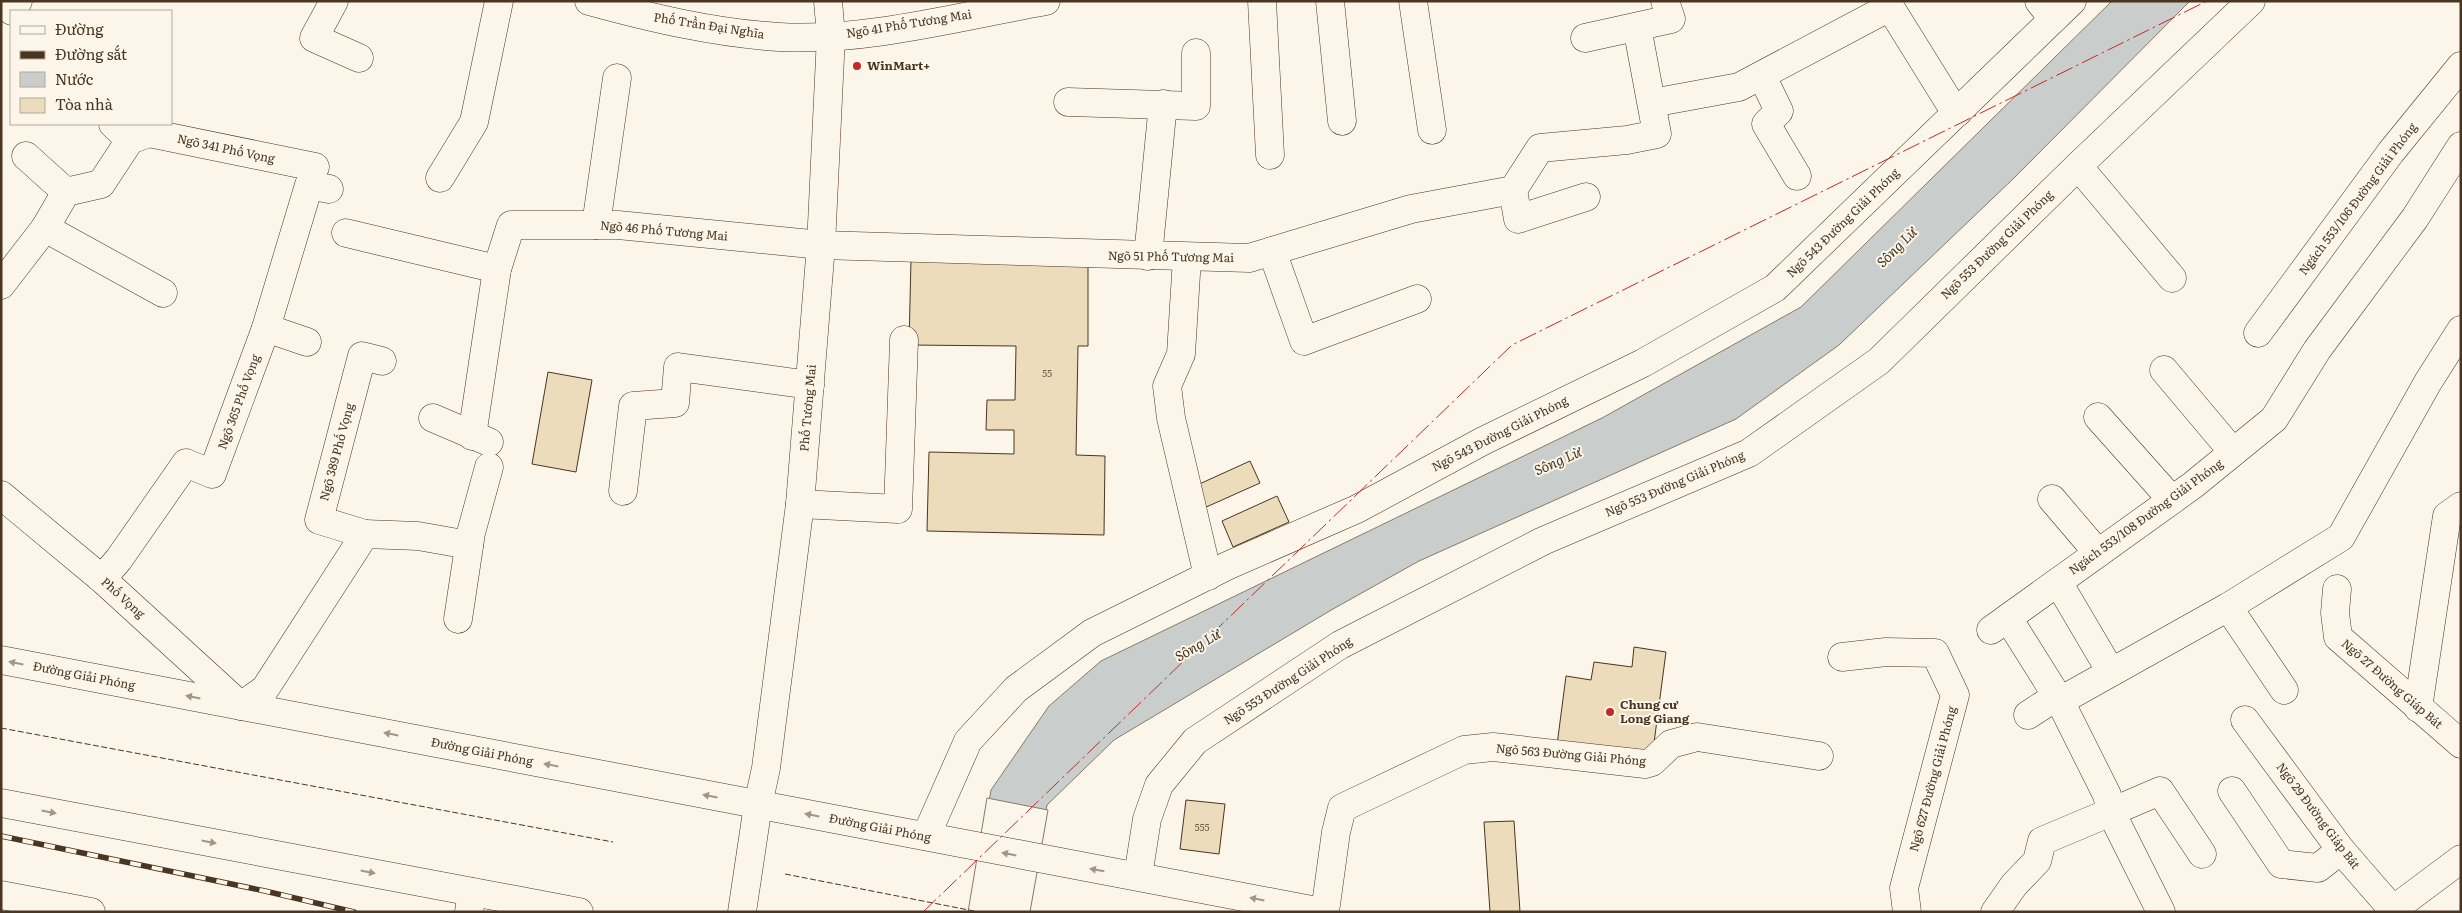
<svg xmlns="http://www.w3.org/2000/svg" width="2462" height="913" font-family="Literata,serif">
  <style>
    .water { fill: #c9cecd; stroke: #887966 }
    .pier { fill: #fbf6e9; stroke: #887966 }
    .building { fill: #ecdcbc; stroke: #4a3520 }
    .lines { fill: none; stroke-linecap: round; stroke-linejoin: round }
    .minor-casing { stroke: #4a3520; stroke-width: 29 }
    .major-casing { stroke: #4a3520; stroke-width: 29 }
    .minor { stroke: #fbf6e9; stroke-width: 28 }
    .major { stroke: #fbf6e9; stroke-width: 28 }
    .rail-casing { stroke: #4a3520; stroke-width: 5.5 }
    .rail { stroke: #fbf6e9; stroke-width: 4; stroke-dasharray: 11; stroke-linecap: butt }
    .fence { stroke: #4a3520; stroke-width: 1; stroke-dasharray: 6 2.5; stroke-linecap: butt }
    .power { stroke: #c62828; stroke-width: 1; stroke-dasharray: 18 4 2.5 4; stroke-linecap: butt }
    .oneway { fill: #a29684 }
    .poi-dot { fill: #c62828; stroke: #fbf6e9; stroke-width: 2 }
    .labels { text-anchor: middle; stroke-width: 4; stroke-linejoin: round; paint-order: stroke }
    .number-label { font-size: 10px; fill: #725f47 }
    .street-label { font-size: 12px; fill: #4a3520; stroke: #fbf6e9 }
    .poi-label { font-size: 12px; font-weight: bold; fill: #4a3520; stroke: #fbf6e9; text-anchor: start }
    .water-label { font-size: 14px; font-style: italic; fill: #4a3520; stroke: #fbf6e9 }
  </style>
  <rect width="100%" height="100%" fill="#fbf6e9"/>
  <!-- water -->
  <polygon class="water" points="2112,1 2190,1 2014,178 1839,345 1736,419 1419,561 1333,609 1114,740 1047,805 1027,912 970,912 991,790 1049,706 1101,661 1602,418 1801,307"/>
  <!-- pier -->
  <polygon class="pier" points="987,798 1048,810 1030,912 968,912"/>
  <!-- building -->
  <g class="building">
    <polygon points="911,259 1088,261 1088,346 1078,346 1076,455 1105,456 1104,535 927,531 929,452 1014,454 1014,430 986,430 987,400 1015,400 1016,346 909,345"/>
    <polygon points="548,372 592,380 576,472 532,464"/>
    <polygon points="1250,461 1260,483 1204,508 1195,486"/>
    <polygon points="1277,496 1289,522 1233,547 1222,521"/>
    <polygon points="1634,647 1666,652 1652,758 1557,745 1566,676 1591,680 1594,662 1632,667"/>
    <polygon points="1186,800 1225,804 1219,854 1180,849"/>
    <polygon points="1514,821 1520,912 1490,912 1484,822"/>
  </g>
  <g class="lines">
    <defs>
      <g id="minor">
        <polyline points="334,1 314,38 359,58"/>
        <path d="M589 1C651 18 715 33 779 37 865 42 962 16 1046 1"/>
        <polyline points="1262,1 1270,155"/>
        <polyline points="1330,1 1342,121"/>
        <polyline points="1413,1 1432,130"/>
        <polyline points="2039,1 2053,19"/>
        <polyline points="12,11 18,1"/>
        <polyline points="1585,38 1671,19 1665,1"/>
        <polyline points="1762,76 1779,111 1766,124 1797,176"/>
        <polyline points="1068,102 1196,106 1196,53"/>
        <polyline points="1652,103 1739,87 1890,7 1949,102 1958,112"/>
        <polyline points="113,124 130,140"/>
        <polyline points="26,156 66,192"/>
        <polyline points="2078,166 2172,278"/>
        <polyline points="440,178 474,122 499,1"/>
        <polyline points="1513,190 1518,219 1586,197"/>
        <polyline points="596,225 617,78"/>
        <polyline points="45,228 163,293"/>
        <polyline points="346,233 497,269"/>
        <polyline points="1272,251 1304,341 1417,299"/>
        <polyline points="1148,256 1163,104"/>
        <polyline points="1187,258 1181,354 1167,386 1171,418 1208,576"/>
        <polyline points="1,285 45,228 66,192 101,184 130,140 149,133 315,167"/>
        <polyline points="266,328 307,342"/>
        <polyline points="2258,333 2391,152 2461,66"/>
        <polyline points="2164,370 2233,452"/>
        <polyline points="2098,417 2172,500"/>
        <polyline points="433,418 489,442"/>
        <polyline points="472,436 497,269 511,225 618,225 821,245 1249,258 1411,209 1513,190 1540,148 1627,140 1657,134 1637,27"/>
        <polyline points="623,491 633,406 675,403 678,367 810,385"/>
        <polyline points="1,495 102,579 241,706 265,689 365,534 418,536 469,545"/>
        <polyline points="2052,499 2098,553"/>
        <polyline points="800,504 898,509 904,340"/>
        <polyline points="365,534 319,520 362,356 382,361"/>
        <polyline points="102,579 119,559 186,463 212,474 266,328 309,185 329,189"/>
        <polyline points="2058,582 2111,672"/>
        <polyline points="2337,589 2335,613 2338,637 2461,744"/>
        <polyline points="2228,607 2284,690"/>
        <polyline points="458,619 471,533 489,467"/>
        <polyline points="1991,630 2193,485 2274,419 2317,350 2415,218 2461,146"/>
        <polyline points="1842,657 1886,652 1935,653 1955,695 1904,888 1907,912"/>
        <polyline points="2060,701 2228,607 2341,537 2428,382 2461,330"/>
        <polyline points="2418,708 2447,516 2461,506"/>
        <polyline points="2028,715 2057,696"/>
        <polyline points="2245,720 2341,850 2393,910"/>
        <polyline points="2232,791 2281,864 2318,868 2341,850"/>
        <polyline points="758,805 766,768 800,504 821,245 831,36 828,1"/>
        <polyline points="926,836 968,741 1016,689 1092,633 1229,565 1357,509 1483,441 1643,363 1775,288 2072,1"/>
        <polyline points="1138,876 1147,819 1159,785 1195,741 1340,645 1543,541 1749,453 1879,361 2078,166 2251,1"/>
        <polyline points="1,895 91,912"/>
        <polyline points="469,912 472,892"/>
        <polyline points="1325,912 1336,832 1342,808 1464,750 1493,747 1645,764 1652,762 1671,744 1697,737 1819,756"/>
        <polyline points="1995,912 2014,885 2037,861 2042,841 2111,812 2107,795 2060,701 2008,618"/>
        <polyline points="2161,912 2111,812 2160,791 2202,854"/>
        <polyline points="2390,912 2461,859"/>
      </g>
      <g id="major">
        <polyline points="1,660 1322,912"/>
        <polyline points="1,803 579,912"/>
        <polyline points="742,912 758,805"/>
      </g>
    </defs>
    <!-- minor casing -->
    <use href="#minor" class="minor-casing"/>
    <!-- major casing -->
    <use href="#major" class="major-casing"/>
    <!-- minor -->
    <use href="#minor" class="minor"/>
    <!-- major -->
    <use href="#major" class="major"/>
    <defs>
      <polyline id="rail" points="1,836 265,891 354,912"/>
    </defs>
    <!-- rail casing -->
    <use href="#rail" class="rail-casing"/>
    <!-- rail -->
    <use href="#rail" class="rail"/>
    <!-- fence -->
    <g class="fence">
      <polyline points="1,728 613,842"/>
      <polyline points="785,874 979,912"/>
    </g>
    <!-- power -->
    <polyline class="power" points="923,912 1512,345 2207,1"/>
  </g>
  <!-- one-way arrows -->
  <defs><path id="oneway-solid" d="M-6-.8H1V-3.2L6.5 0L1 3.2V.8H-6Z" transform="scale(1.25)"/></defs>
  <g class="oneway">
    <use href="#oneway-solid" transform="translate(16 663) rotate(-169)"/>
    <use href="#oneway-solid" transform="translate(193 697) rotate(-169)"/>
    <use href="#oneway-solid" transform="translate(391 734) rotate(-169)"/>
    <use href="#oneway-solid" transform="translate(551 765) rotate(-169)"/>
    <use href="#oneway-solid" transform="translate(710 796) rotate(-169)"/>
    <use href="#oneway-solid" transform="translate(49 812) rotate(11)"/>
    <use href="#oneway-solid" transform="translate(812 815) rotate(-169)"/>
    <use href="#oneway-solid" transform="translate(209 842) rotate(11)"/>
    <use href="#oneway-solid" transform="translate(1009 854) rotate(-169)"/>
    <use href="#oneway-solid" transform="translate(1097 870) rotate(-170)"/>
    <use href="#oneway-solid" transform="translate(368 872) rotate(11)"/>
    <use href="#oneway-solid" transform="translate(1257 899) rotate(-169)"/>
  </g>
  <!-- markers -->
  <g class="poi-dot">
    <circle cx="857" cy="66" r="5"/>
    <circle cx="1610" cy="712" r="5"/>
  </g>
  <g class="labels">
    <!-- number labels -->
    <g class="number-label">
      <text x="1047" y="377">55</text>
      <text x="1202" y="831">555</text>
    </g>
    <!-- street labels -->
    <g class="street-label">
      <text transform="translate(909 24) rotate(-9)" y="4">Ngõ 41 Phố Tương Mai</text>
      <text transform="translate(709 26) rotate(9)" y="4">Phố Trần Đại Nghĩa</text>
      <text transform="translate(226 149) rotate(12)" y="4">Ngõ 341 Phố Vọng</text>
      <text transform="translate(2358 199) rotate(-53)" y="4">Ngách 553/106 Đường Giải Phóng</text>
      <text transform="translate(1843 223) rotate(-44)" y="4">Ngõ 543 Đường Giải Phóng</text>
      <text transform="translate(664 231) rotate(5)" y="4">Ngõ 46 Phố Tương Mai</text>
      <text transform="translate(1997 245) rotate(-44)" y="4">Ngõ 553 Đường Giải Phóng</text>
      <text transform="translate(1171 257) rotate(1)" y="4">Ngõ 51 Phố Tương Mai</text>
      <text transform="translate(239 402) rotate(-70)" y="4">Ngõ 365 Phố Vọng</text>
      <text transform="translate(808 408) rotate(-85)" y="4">Phố Tương Mai</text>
      <text transform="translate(1500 434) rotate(-27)" y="4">Ngõ 543 Đường Giải Phóng</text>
      <text transform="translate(337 452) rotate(-75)" y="4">Ngõ 389 Phố Vọng</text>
      <text transform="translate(1675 484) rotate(-23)" y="4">Ngõ 553 Đường Giải Phóng</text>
      <text transform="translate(2146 517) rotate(-36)" y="4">Ngách 553/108 Đường Giải Phóng</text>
      <text transform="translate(123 598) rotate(42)" y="4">Phố Vọng</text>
      <text transform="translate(84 676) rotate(11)" y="4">Đường Giải Phóng</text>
      <text transform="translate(1288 681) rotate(-33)" y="4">Ngõ 553 Đường Giải Phóng</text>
      <text transform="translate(2392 684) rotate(41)" y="4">Ngõ 27 Đường Giáp Bát</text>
      <text transform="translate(482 752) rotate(11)" y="4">Đường Giải Phóng</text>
      <text transform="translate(1571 755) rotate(5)" y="4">Ngõ 563 Đường Giải Phóng</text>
      <text transform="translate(1933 779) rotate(-75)" y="4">Ngõ 627 Đường Giải Phóng</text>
      <text transform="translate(2318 816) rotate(53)" y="4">Ngõ 29 Đường Giáp Bát</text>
      <text transform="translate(880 828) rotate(11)" y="4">Đường Giải Phóng</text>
    </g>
    <!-- poi labels -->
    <g class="poi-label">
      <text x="867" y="70">WinMart+</text>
      <text x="1620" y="709">Chung cư<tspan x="1620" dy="14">Long Giang</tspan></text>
    </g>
    <!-- water labels -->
    <g class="water-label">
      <text transform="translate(1897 247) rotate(-45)" y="5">Sông Lừ</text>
      <text transform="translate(1558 461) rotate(-24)" y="5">Sông Lừ</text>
      <text transform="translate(1198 645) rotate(-30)" y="5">Sông Lừ</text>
    </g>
  </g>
  <!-- border -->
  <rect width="2462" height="913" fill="none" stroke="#4a3520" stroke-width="5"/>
  <!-- legend -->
  <rect x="10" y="10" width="162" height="115" fill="#fbf6e9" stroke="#b4a999"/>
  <rect x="20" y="26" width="25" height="8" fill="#fbf6e9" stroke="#b4a999"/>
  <text x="55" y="35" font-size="15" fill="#4a3520">Đường</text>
  <rect x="20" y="51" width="25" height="8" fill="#4a3520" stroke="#b4a999"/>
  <text x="55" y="60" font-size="15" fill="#4a3520">Đường sắt</text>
  <rect x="20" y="72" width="25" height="15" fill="#c9cecd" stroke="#b4a999"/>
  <text x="55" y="85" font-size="15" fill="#4a3520">Nước</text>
  <rect x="20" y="98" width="25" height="15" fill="#ecdcbc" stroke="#b4a999"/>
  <text x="55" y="110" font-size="15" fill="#4a3520">Tòa nhà</text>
</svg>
